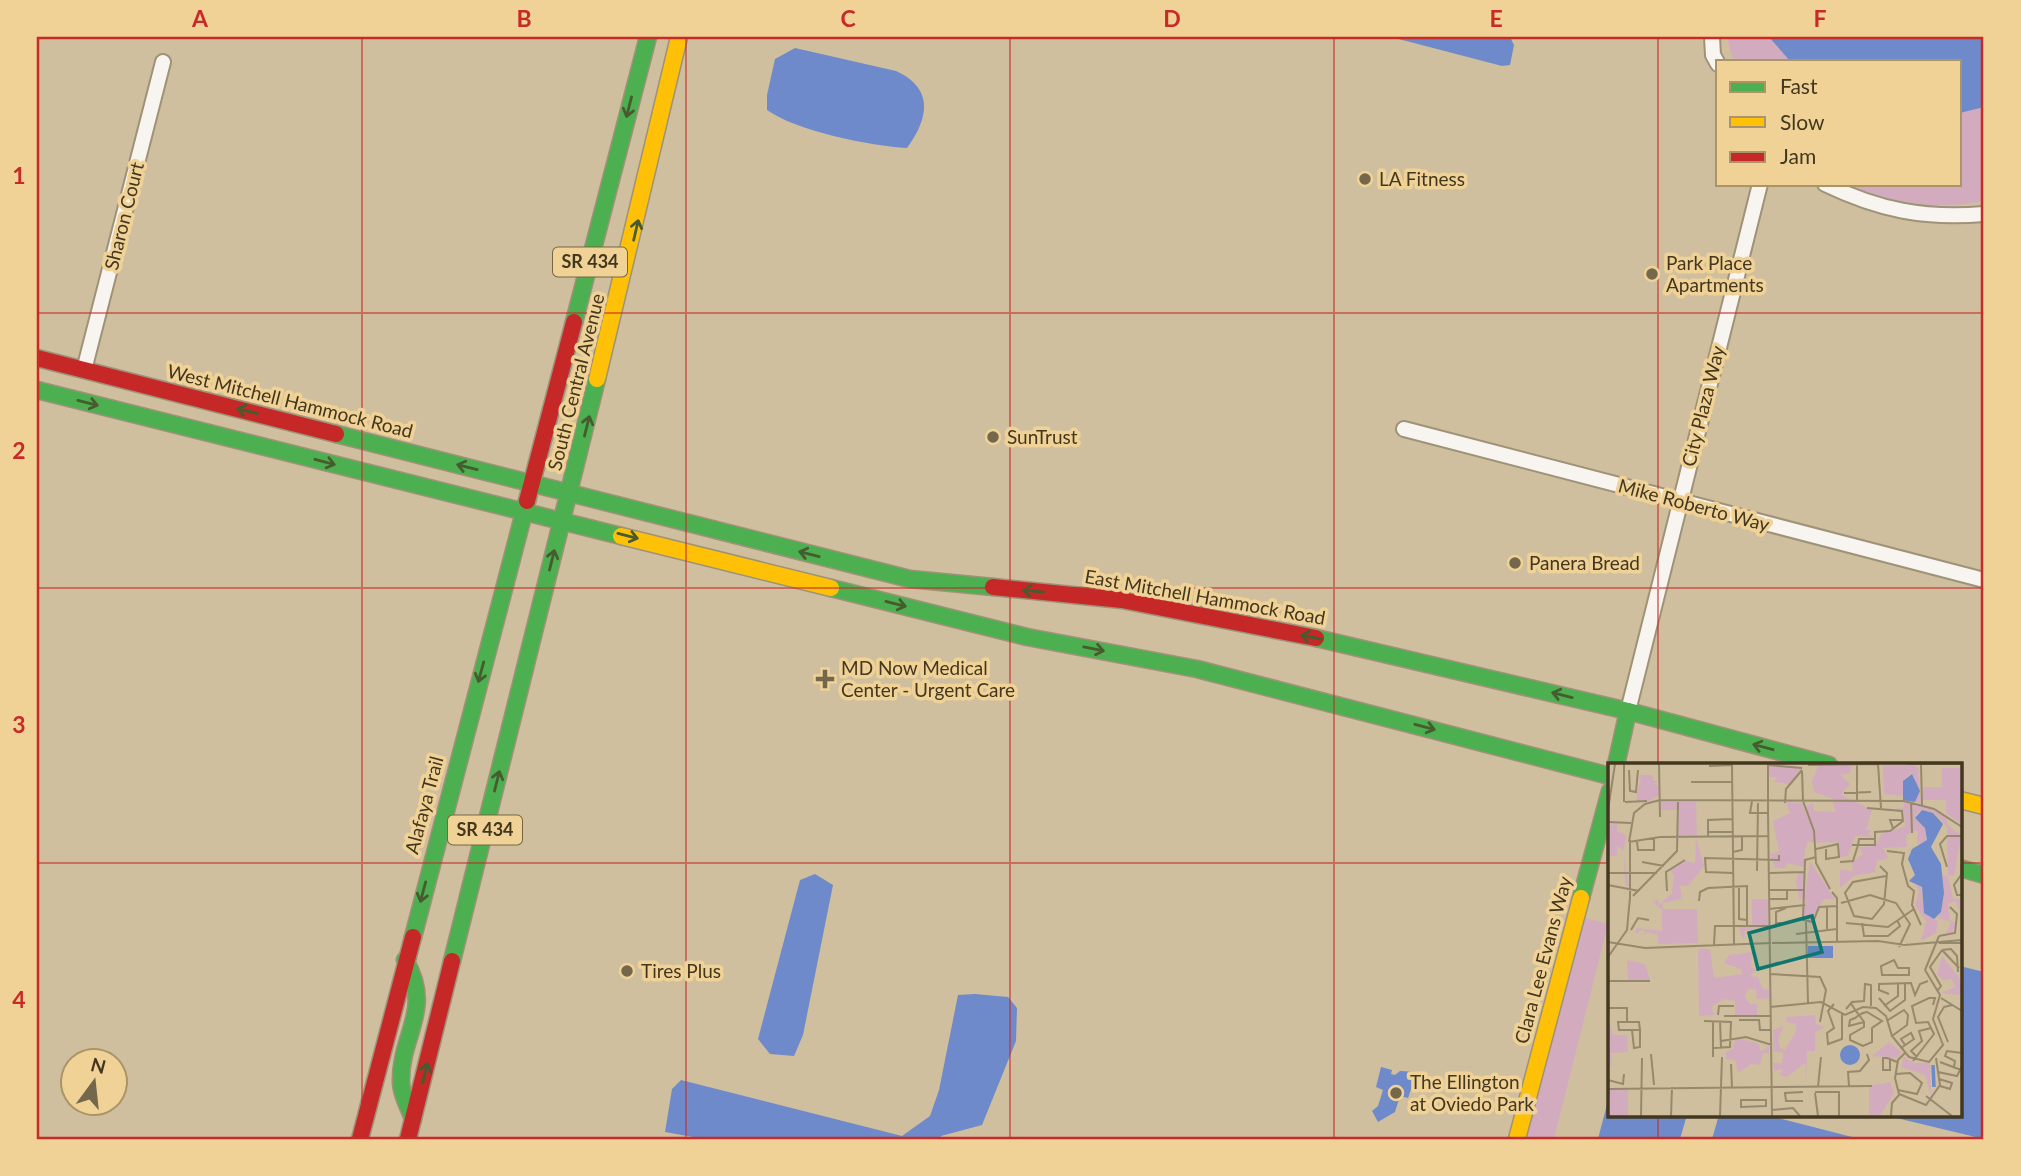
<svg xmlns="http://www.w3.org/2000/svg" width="2021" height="1176" font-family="Lato,sans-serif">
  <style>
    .green { fill: #d2acbe }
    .water { fill: #6f8aca }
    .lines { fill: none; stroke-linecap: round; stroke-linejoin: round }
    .street-casing { stroke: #9e9278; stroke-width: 18 }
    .fast-casing { stroke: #9e9278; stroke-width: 19 }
    .slow-casing { stroke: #9e9278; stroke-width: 19 }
    .jam-casing { stroke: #9e9278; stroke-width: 19 }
    .street { stroke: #f8f5f0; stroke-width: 14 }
    .fast { stroke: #4caf50; stroke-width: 16 }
    .slow { stroke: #ffc107; stroke-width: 16 }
    .jam { stroke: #c62828; stroke-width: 16 }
    .oneway { stroke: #465b2e }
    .grid { fill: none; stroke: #c72a27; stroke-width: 2; stroke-opacity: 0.55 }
    .poi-dot { fill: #74674b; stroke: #f0d297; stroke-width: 2.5 }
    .labels { text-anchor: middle; stroke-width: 7; stroke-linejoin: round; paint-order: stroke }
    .shield { fill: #f0d297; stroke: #776643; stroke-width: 2 }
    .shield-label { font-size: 18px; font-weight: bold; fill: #43371f }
    .poi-label { font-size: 19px; fill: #43371f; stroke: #f0d297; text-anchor: start }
    .street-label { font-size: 19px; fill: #43371f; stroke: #f0d297 }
    .inset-river { fill: none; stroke: #6f8aca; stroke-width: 3.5 }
    .inset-road { fill: none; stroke: #97896b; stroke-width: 2 }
    .view { fill: #0f766e; fill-opacity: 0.15; stroke: #0f766e; stroke-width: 3.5 }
    .inset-edge { fill: none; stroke: #43371f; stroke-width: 3.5 }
    .neatline { fill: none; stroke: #c72a27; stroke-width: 2.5 }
    .grid-label { font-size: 23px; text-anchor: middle; font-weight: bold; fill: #c72a27 }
  </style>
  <rect width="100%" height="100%" fill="#cfbf9e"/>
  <!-- green -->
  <g class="green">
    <path d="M1727 37H1984V201C1937 211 1890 203 1847 184H1960V61H1740L1732 57Z"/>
    <polygon points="1585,918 1608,924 1554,1139 1526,1139"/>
  </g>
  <!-- water -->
  <g class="water">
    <polygon points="1391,37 1510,37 1514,45 1510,65 1502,66"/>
    <polygon points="1769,37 1984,37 1984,107 1960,113 1960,61 1790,61"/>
    <path d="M795 48 896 71C935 89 928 119 907 148 871 146 796 131 767 110V95L775 59Z"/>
    <polygon points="815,874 833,885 803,1035 794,1056 770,1054 758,1039 800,880"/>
    <polygon points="1960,966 1984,972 1984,1139 1884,1115 1960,1115"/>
    <polygon points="975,994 1008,997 1017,1008 1016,1041 982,1125 941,1136 940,1139 704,1139 665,1132 672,1089 681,1080 902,1136 930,1116 939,1090 958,995"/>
    <polygon points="1381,1067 1392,1070 1391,1074 1395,1075 1400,1071 1417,1072 1408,1098 1400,1096 1395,1112 1378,1122 1372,1111 1378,1106 1383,1090 1376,1087"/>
    <polygon points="1610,1093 1610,1115 1687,1115 1680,1139 1598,1139"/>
    <polygon points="1719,1115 1766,1115 1860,1139 1712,1139"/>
  </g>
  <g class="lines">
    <defs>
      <g id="street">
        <polyline points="1712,37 1713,55 1718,64"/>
        <path d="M1825 184C1879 210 1924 219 1984 214"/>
        <polyline points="84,370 163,62"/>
        <polyline points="1404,429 1984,580"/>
        <polyline points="1628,711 1760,184"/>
      </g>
      <g id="fast">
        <polyline points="574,322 648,37"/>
        <polyline points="37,390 621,536"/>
        <polyline points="336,434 910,579 993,587"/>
        <polyline points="831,588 1027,637 1197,669 1610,776"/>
        <polyline points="1316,638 1628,711 1829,765"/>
        <polyline points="1616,765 1628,711"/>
        <polyline points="1960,868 1984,875"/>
        <polyline points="1581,898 1610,791"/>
        <polyline points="413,937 527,501"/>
        <path d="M405 960C434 1010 400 1034 401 1082 401 1095 409 1107 413 1119"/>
        <polyline points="452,961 597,379"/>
      </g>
      <g id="slow">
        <polyline points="597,379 679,37"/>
        <polyline points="621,536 831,588"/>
        <polyline points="1960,800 1984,806"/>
        <polyline points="1517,1139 1581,898"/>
      </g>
      <g id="jam">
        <polyline points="37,358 336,434"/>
        <polyline points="527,501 574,322"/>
        <polyline points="993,587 1122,600 1316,638"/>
        <polyline points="360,1139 413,937"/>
        <polyline points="408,1139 452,961"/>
      </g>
    </defs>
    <!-- street casing -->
    <use href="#street" class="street-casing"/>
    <!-- fast casing -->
    <use href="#fast" class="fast-casing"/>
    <!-- slow casing -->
    <use href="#slow" class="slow-casing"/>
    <!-- jam casing -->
    <use href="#jam" class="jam-casing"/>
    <!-- street -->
    <use href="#street" class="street"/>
    <!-- fast -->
    <use href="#fast" class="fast"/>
    <!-- slow -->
    <use href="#slow" class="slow"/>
    <!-- jam -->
    <use href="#jam" class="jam"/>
  </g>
  <!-- one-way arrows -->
  <defs><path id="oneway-shaft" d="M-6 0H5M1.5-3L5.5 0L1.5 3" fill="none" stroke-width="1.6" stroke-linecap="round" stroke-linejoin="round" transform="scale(1.75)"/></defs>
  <g class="oneway">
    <use href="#oneway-shaft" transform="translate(629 107) rotate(104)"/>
    <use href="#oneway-shaft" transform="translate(636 230) rotate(-77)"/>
    <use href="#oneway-shaft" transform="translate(88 403) rotate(14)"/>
    <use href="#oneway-shaft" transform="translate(247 411) rotate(-166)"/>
    <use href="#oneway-shaft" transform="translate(587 426) rotate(-76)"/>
    <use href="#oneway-shaft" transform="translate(325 462) rotate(15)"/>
    <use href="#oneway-shaft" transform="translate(467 467) rotate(-166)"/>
    <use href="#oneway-shaft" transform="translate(628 536) rotate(14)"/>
    <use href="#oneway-shaft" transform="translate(809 554) rotate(-166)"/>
    <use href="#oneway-shaft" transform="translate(552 560) rotate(-76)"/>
    <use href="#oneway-shaft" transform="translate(1033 591) rotate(-174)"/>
    <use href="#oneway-shaft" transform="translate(896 604) rotate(14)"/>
    <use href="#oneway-shaft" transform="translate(1311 637) rotate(-169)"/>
    <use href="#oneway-shaft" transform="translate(1094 649) rotate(11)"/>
    <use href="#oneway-shaft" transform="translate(481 672) rotate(105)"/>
    <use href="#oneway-shaft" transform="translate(1562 695) rotate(-166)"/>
    <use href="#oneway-shaft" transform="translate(1425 727) rotate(15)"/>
    <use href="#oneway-shaft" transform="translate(1763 747) rotate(-165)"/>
    <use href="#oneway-shaft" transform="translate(497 781) rotate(-76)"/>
    <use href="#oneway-shaft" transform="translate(423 892) rotate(105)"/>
    <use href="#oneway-shaft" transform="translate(425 1073) rotate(-76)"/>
  </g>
  <!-- grid -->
  <path class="grid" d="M362 37V1139M686 37V1139M1010 37V1139M1334 37V1139M1658 37V765M37 313H1984M37 588H1984M37 863H1610M1960 863H1984M1658 1115V1139"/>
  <!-- markers -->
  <g class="poi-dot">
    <circle cx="1365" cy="179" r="7"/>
    <circle cx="1652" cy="274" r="7"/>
    <circle cx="993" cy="437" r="7"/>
    <circle cx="1515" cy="563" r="7"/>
    <path d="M821.5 668.5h7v7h7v7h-7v7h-7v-7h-7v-7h7z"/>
    <circle cx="627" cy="971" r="7"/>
    <circle cx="1396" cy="1093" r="7"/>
  </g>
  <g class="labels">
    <!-- shield labels -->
    <g class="shield">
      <rect x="553" y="247.5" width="74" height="29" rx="5"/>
      <rect x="448" y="815.5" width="74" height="29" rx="5"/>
    </g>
    <g class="shield-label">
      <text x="590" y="268">SR 434</text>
      <text x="485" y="836">SR 434</text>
    </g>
    <!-- poi labels -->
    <g class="poi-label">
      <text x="1379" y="186">LA Fitness</text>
      <text x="1666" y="270">Park Place<tspan x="1666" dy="22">Apartments</tspan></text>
      <text x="1007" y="444">SunTrust</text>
      <text x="1529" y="570">Panera Bread</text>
      <text x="841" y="675">MD Now Medical<tspan x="841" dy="22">Center - Urgent Care</tspan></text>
      <text x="641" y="978">Tires Plus</text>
      <text x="1410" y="1089">The Ellington<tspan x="1410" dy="22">at Oviedo Park</tspan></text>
    </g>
    <!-- street labels -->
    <g class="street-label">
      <text transform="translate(124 216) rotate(-76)" y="7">Sharon Court</text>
      <text transform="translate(576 382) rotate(-76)" y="7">South Central Avenue</text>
      <text transform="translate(290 401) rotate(14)" y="7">West Mitchell Hammock Road</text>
      <text transform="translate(1703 406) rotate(-76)" y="7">City Plaza Way</text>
      <text transform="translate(1694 505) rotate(15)" y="7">Mike Roberto Way</text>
      <text transform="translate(1205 597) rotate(10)" y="7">East Mitchell Hammock Road</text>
      <text transform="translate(424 805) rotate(-75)" y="7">Alafaya Trail</text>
      <text transform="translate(1543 960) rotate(-75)" y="7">Clara Lee Evans Way</text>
    </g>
  </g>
  <!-- overview -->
  <g transform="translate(1608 763)">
    <rect width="354" height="354" fill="#cfbf9e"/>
    <path d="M169 1H183L193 6 181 21 166 19 169 14H160V5ZM300 1 310 4 313 40 307 39 311 26 303 10 295 18V33L276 31 275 2ZM244 2 242 10 233 12 242 21 233 32 264 47 258 67H264L260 71 266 74 247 73 240 93 232 94V79L209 80 197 44 205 40 206 48 227 49 225 36 206 29 204 18 210 3ZM334 5H353V61L338 50V37H315V24H334ZM33 12H45V18H51L46 21 51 23V32L41 38H28ZM53 39H88L89 73H70V47H52ZM178 39 194 40 205 68 206 79H200L197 86 196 104 179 100 177 105H167L162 91 171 89 165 58 182 50ZM295 39 314 42 340 55 339 61 353 73H339V64L327 51 312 47 306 55 317 65 319 78 309 81 310 68H304L298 74 299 84 275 85 280 95 269 98 267 109 246 113 232 125V107L245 108 244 99 255 91 251 84 267 83 274 70 297 64 296 48 285 47 296 44ZM9 61V68L19 73 15 88 9 82V92H16L21 123H17L16 92 0 93V62ZM339 74H353L346 113 340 112ZM88 75 96 103 80 123H72L74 136 54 140 55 146H89L90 180 50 181V172L39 169 37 172 36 166 27 171 28 165 54 168V147L45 139 50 136 51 142 64 130 66 113 62 107 76 98 87 100ZM202 99 227 136H216L201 160 194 151 198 136H191L188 117 190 110H197V132ZM334 113H340L345 136H353V151L347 138 340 141 342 157 349 160 343 171H338L343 159 330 155 336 136ZM307 122 313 124 316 150 330 158 328 170 313 178 318 158 307 142 311 129ZM144 136H160V162L137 168 136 178 130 163H144ZM90 186H102L106 215 134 211 133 206 116 200 121 192 144 189 143 203 148 207 142 213 150 214 155 226 161 227V235L149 236 148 226H140L137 234 142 241H149V253L127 252V238L116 236 103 244 107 252 91 253ZM334 193 353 217V232L333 230 347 224 344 216 335 217 329 211ZM19 197 37 201 42 217 20 218ZM207 252 208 261 217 264 207 269V288H199L198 322 197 300 179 314 172 313 174 306 166 308 165 300H174L175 289H165V267L176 263 170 276 172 285 177 287 188 268V261L179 259 178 254ZM0 254 5 272H19L20 289 3 290 4 302H0ZM134 276 151 281 152 288 161 283V290H155L152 302 143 301 130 310 127 297 118 296V289L125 286 127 277ZM281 279 293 289 290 295 264 293ZM296 294 306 300H322L323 333 317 312 293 304ZM282 319 286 330 279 342 271 353H261V323ZM0 327H20V353H0Z" fill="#d2acbe"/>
    <path d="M304 11 312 28 307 39 295 37V18ZM314 47 325 50 335 61 323 84 333 101 336 130 333 149 326 156 316 150 314 124 301 118 307 112 300 96 304 86 319 77 317 65 307 55ZM200 183H225V195H200ZM232 292a10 10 0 1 1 20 0a10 10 0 1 1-20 0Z" fill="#6f8aca"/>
    <path class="inset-river" d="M325 302 326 324"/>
    <path class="inset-road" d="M16 1V39M51 1 52 54M124 1 126 181M160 1V50M300 1H354M313 1 314 42M160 2 194 5M200 2 270 1 273 45M249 2V38M101 3 124 2M21 7 22 28 28 29 30 7M194 8 195 38M83 19H124M236 30 263 29M144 38 142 50H160M195 38 206 68 208 100 222 126M17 39 39 38M303 39 304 70M177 40 178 26 194 7M0 47 7 1M160 48 164 353M0 59 23 60M285 65 282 57H295M100 69H125M100 74V57L124 56M22 77V137M21 79 52 74 160 73M21 79 26 50 37 41 52 37 296 38 326 46 354 64M29 79 30 87H46V75M244 82H267V69L282 68 295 58 294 48 259 45M250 82 251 76H267M208 86 230 81 231 94 218 96V86M279 88 296 90 294 101 300 123 306 128 304 142 313 162M125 89 134 87V73M354 93 353 112 346 122 349 132H354M208 94 197 97 195 157 205 159 211 144 229 143M34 99 56 103M232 99 245 98 250 82M272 103 279 110 276 141 264 156 246 153 237 130 245 119 278 113M339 104 332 81 339 73H354M149 108 150 40M0 110H49M125 110 98 109 97 95 171 97V92M161 110 196 109M0 122 31 128M131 125V156L139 157M161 127H197M59 128 58 109 77 97M224 129 229 135V178M25 133 69 88 70 39M161 136H179V128M91 138 92 129 100 125 139 123V163M233 140 262 132 288 140 302 161 291 184M219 144V166M178 145 168 149V160H178M161 146 197 142M198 159 200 241M205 159 211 180M238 160 280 164 306 146M254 160 256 173H280L292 163 289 157M23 167 30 155 41 157M188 171 229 166M331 173 347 170 349 151 342 144M0 179 37 185 163 180M164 180 270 178 297 182 354 177M331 180H354M106 182 107 163H161M334 187 343 186 349 193 350 209M334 187 351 205M0 194 19 167 22 134M286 197 290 205H301V212H274L273 203ZM162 211 212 214 218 227 212 259M0 218H42M330 227 333 223 322 204 334 187M281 231 271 227V221L303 220 307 232 312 221 320 218M271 235 282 248 297 237V220M333 235 354 248M243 240 244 242 248 248 254 256 256 259V264L242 272V277L255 283 264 279V265L274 258 259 249 255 250 251 252 247 255 242 257 241 263 256 259M226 241 220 248 226 265 219 270 220 281 234 276V251M276 243 290 233V220M162 244 213 239 237 252 255 244 268 245 278 253 284 273 301 294 321 299 335 282 325 256 332 232 317 207 331 173M0 245H19V259M238 246 244 239 256 238 257 221 263 222V243M110 252 111 243H126M116 253H162M131 257H151L152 267H162M280 257 296 247 300 252 299 262 284 273M96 258 123 259 122 284 106 285M105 258V294M112 258 113 285M10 259H31L32 267H11ZM24 267 26 285 32 284V267M113 278 138 274 164 282M340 279 330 254 336 244 344 242M293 285 306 276 303 270 293 276 297 282M297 290 290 297 287 315 291 331 318 342 332 322 328 295M43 291 46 322M308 293 303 288 314 278 311 268 323 265M282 296V307H275V295H279L282 296 289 299M305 298 326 271 320 259 308 260 304 243 321 235H327L325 242M332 299 353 307M123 301 124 324M346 304 347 298 337 293 339 288 354 290M330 309 349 313 354 303M288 311 302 310 314 320 309 331 290 327M331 316 344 320 342 326 332 323M0 317 15 321 16 311M241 323 240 309 252 308 261 297 259 291M210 324 213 294M0 326 264 323M207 329H231V353M207 330 210 353M318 333 344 353M133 337H158V343L133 344ZM195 338H178L177 330 195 329M164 347 185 345 192 353M33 353 34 295M63 353 64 324M112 353 114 294M283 353 284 340 291 332"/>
    <path class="view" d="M204 153 214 189 150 206 141 170Z"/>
    <rect width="354" height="354" class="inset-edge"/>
  </g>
  <!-- border -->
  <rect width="2021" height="1176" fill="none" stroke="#f0d297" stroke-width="77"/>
  <!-- legend -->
  <rect x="1716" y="60" width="245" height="126" fill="#f0d297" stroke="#ab9467" stroke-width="2"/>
  <rect x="1730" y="82" width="35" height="10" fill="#4caf50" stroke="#ab9467" stroke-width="2"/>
  <text x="1780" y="94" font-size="21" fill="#43371f">Fast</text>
  <rect x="1730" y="117" width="35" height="10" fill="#ffc107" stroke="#ab9467" stroke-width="2"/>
  <text x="1780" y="130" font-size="21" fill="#43371f">Slow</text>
  <rect x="1730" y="152" width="35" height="10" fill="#c62828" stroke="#ab9467" stroke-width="2"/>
  <text x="1780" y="164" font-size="21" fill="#43371f">Jam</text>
  <!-- north arrow -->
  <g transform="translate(94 1082) rotate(15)"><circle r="33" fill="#f0d297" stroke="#ab9467" stroke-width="2"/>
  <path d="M0-5L12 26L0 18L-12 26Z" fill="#74674b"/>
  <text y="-10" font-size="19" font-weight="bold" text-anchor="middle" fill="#43371f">N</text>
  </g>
  <rect x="38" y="38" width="1944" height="1100" class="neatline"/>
  <g class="grid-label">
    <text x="200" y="27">A</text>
    <text x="524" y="27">B</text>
    <text x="848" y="27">C</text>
    <text x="1172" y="27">D</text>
    <text x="1496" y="27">E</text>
    <text x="1820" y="27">F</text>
    <text x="19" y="184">1</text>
    <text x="19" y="459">2</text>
    <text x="19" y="733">3</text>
    <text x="19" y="1008">4</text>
  </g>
</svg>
